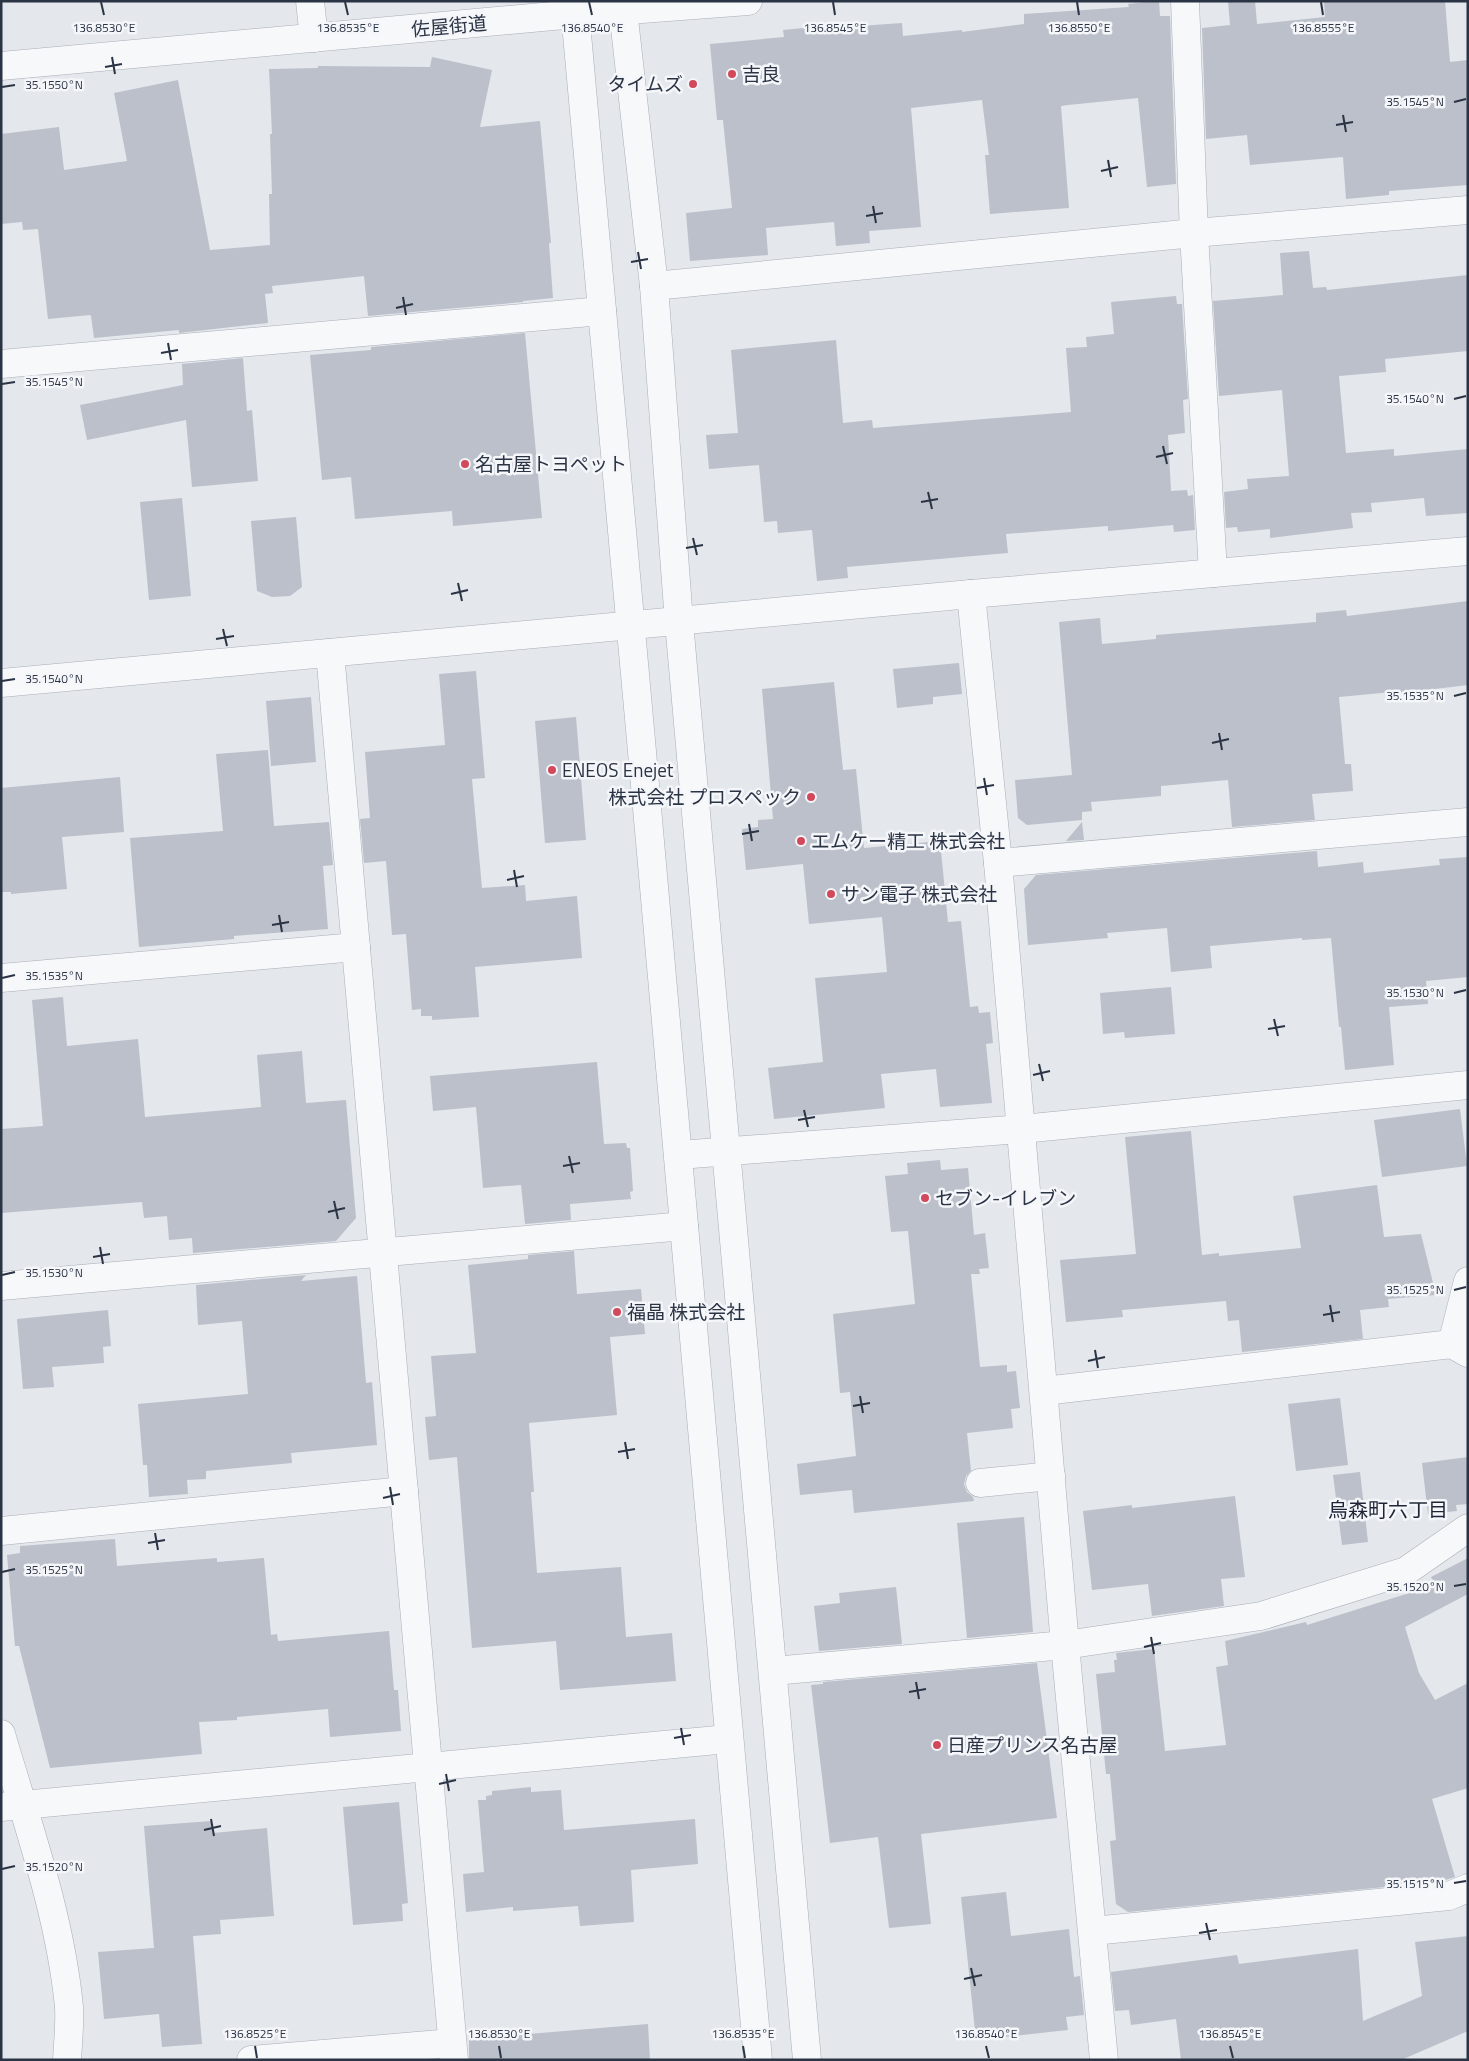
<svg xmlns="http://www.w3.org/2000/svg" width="1469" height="2061" font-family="'Titillium Web','Noto Sans JP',sans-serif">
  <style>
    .building { fill: #bbc0ca }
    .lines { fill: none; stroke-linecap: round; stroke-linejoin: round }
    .minor-casing { stroke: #a9aeb7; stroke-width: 29 }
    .minor { stroke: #f7f8fa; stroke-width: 28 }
    .ticks { fill: none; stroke: #2b3445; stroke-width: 2 }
    .poi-dot { fill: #d1495b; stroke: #f4f6f9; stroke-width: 2 }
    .labels { text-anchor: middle; stroke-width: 5; stroke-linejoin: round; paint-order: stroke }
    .street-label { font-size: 19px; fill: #2b3445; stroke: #f4f6f9 }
    .poi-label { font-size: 19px; fill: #2b3445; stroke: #f4f6f9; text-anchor: start }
    .neighbourhood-label { font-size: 20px; fill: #1d2536; stroke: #f4f6f9 }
    .ticks-label { font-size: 12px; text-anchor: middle; fill: #2b3445; stroke: #f4f6f9; stroke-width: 5; stroke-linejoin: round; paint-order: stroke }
  </style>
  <rect width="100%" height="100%" fill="#e4e7ec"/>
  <!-- building -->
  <g class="building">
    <polygon points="1153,1 1159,1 1160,16 1170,16 1176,184 1147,187 1138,98 1068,105 1061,106 1069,208 990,214 985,155 989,155 982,100 911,108 921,227 869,231 870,243 836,246 834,222 766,228 768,255 690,261 686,213 732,208 723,120 717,120 710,44 784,37 783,30 845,24 845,27 902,23 903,36 962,30 962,32 1024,24 1024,14 1129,7 1128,4"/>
    <polygon points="1228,1 1255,1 1257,24 1325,17 1324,1 1445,1 1450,62 1468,60 1468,185 1389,191 1389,195 1346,199 1343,157 1250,165 1247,135 1206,139 1202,28 1230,25"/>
    <polygon points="432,57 492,70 480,127 540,121 551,243 549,243 553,298 523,301 523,302 368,316 364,276 272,286 273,293 265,294 268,323 179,333 179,330 94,338 91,316 90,315 48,319 38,229 23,230 22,222 1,224 1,134 59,127 64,170 127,161 114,93 178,80 210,250 270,245 269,194 272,194 270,134 272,134 269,69 318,68 318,66 430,67"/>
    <polygon points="1309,251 1313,288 1326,287 1327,290 1468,275 1468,351 1385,359 1386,372 1339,376 1346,453 1394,449 1394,456 1468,449 1468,513 1426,516 1424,498 1371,503 1372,512 1351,513 1353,528 1270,538 1270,529 1238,532 1237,527 1226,528 1224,492 1248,489 1247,479 1289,476 1282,390 1219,396 1213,301 1283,295 1280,253"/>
    <polygon points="1176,296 1177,304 1182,304 1188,399 1183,400 1185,433 1168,435 1171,491 1187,490 1188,496 1193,495 1195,530 1174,532 1173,525 1108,531 1108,526 1006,534 1008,553 847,567 848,578 817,581 812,530 778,533 777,521 764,522 759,465 709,469 706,435 738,433 731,350 836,340 843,423 872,420 873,428 1071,412 1066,348 1087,347 1086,337 1114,334 1111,302"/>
    <polygon points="525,333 542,518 453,526 452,511 355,519 351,477 322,480 310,355 371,350 371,347"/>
    <polygon points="243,358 247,411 252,410 258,481 192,487 186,420 87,440 80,405 183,385 182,364"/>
    <polygon points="182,498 191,596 149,600 140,502"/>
    <polygon points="296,517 302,587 290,596 272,597 257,591 251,521"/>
    <polygon points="1468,601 1468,685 1393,694 1392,692 1339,697 1345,764 1351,764 1353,791 1312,794 1315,820 1232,827 1228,780 1161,786 1161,796 1091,802 1092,811 1082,812 1082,820 1027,825 1018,818 1015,780 1072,775 1059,622 1100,618 1102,644 1156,639 1156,635 1316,622 1316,613 1346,610 1347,616"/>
    <polygon points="959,663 962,694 933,697 933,704 897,708 893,669"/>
    <polygon points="476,671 485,778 472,779 482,888 525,885 526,901 577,896 582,958 475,967 479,1017 432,1020 432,1016 421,1016 421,1009 412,1010 406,934 392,935 386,861 364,863 360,819 370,818 365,752 445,745 439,674"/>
    <polygon points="834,682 843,770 856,769 864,848 940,841 948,922 961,921 970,1007 978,1006 979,1013 990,1012 993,1043 986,1044 992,1103 940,1107 936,1069 881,1074 885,1108 774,1119 768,1068 823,1062 815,978 887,972 882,917 809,924 803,864 746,870 742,829 758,827 758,820 773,819 762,689"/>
    <polygon points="311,697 316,762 271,766 266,701"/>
    <polygon points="576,717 586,840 545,843 535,721"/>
    <polygon points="268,750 274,826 329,822 333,865 323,866 328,929 234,936 234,939 139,947 130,838 223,831 216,754"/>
    <polygon points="120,777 124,832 62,837 67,889 11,894 11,892 1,892 1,788"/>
    <polygon points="1082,822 1084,840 1066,841"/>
    <polygon points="1317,851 1318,867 1363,862 1364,873 1440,865 1439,859 1468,857 1468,977 1426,981 1428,1004 1389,1007 1394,1065 1345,1070 1341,1027 1339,1027 1331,938 1302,940 1302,938 1210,946 1212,968 1171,972 1167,928 1107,933 1108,938 1028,945 1024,889 1036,875"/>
    <polygon points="1171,987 1175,1034 1125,1038 1124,1032 1103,1034 1100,993"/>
    <polygon points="63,997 67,1046 138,1039 145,1117 261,1107 257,1055 302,1051 306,1103 346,1100 356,1218 336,1241 193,1253 192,1238 169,1240 167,1216 144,1218 142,1202 1,1213 1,1129 43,1126 32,1000"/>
    <polygon points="597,1062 604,1144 626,1143 627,1148 630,1148 633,1191 630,1192 631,1199 570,1204 571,1220 525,1224 521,1185 483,1188 476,1107 433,1111 430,1076"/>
    <polygon points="1460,1109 1467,1166 1382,1177 1374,1120"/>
    <polygon points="1191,1131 1202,1255 1219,1253 1219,1256 1301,1248 1293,1196 1377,1185 1384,1237 1421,1234 1436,1295 1388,1299 1389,1307 1360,1310 1363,1339 1242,1352 1239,1320 1228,1321 1226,1301 1122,1310 1123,1317 1066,1322 1060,1260 1136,1254 1125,1137"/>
    <polygon points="940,1160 941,1170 968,1168 974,1235 985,1233 989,1268 979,1269 980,1274 971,1274 980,1367 1007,1365 1007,1372 1016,1371 1020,1408 1011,1409 1013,1428 967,1433 971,1471 966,1476 964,1484 967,1492 973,1497 974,1501 854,1513 852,1490 800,1495 797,1464 856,1456 850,1392 840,1393 833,1314 915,1304 908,1231 891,1232 885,1176 908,1174 907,1163"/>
    <polygon points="574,1251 577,1294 641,1289 645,1334 610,1337 617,1415 529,1423 534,1492 531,1492 537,1573 621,1567 626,1637 672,1633 676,1681 560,1690 556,1641 472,1648 457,1457 429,1460 425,1417 436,1416 431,1356 476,1353 468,1265 528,1259 528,1255"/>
    <polygon points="306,1275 301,1281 357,1276 366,1383 372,1382 377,1445 291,1453 292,1463 206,1471 206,1479 187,1480 188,1494 149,1497 147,1465 143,1465 138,1404 248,1394 242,1321 198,1325 196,1285"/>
    <polygon points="108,1310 111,1346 103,1347 104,1363 52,1367 54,1387 23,1389 17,1319"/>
    <polygon points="1340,1398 1348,1465 1296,1471 1288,1404"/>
    <polygon points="1468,1457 1468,1504 1456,1505 1457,1511 1428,1514 1422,1463"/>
    <polygon points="1360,1472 1368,1542 1342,1545 1333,1475"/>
    <polygon points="1235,1496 1245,1577 1221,1579 1224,1606 1152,1616 1148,1584 1092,1590 1083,1511 1132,1505 1132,1508"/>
    <polygon points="1024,1517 1033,1632 967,1638 957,1523"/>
    <polygon points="115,1539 117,1566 217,1558 217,1562 264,1558 271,1635 277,1634 278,1641 389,1631 394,1690 398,1690 401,1731 330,1737 328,1709 237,1717 237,1720 199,1722 202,1754 50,1768 19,1646 15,1646 7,1555 20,1553 20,1546"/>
    <polygon points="1468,1558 1468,1594 1405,1627 1419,1673 1435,1700 1468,1683 1468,1788 1432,1799 1455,1877 1442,1881 1427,1882 1425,1877 1395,1886 1128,1912 1116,1904 1110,1841 1116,1840 1110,1774 1106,1774 1096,1674 1115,1672 1114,1660 1117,1660 1116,1653 1154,1649 1165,1751 1226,1745 1216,1667 1228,1665 1225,1641 1306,1622 1307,1625 1435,1585 1431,1577"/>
    <polygon points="896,1587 902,1644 819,1651 814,1606 840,1603 839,1593"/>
    <polygon points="1037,1663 1057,1818 921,1834 931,1924 889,1928 878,1837 830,1843 811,1685 823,1684 823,1682"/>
    <polygon points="531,1787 531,1792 561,1790 564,1830 695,1819 698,1864 631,1870 634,1922 580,1926 578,1906 513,1911 513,1907 466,1912 463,1874 484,1872 478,1800 486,1800 486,1796 492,1795 492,1791"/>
    <polygon points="399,1802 408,1903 402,1904 403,1921 353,1925 343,1807"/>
    <polygon points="212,1821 213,1833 267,1828 274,1916 220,1920 221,1934 193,1936 202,2044 162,2047 159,2014 104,2019 98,1952 154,1948 144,1826"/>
    <polygon points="1006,1892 1011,1936 1069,1929 1074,1977 1080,1976 1084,2015 1066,2017 1068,2030 976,2040 961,1897"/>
    <polygon points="1468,1936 1468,2031 1401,2060 1181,2060 1176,2019 1131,2025 1129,2010 1115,2011 1111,1972 1237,1955 1239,1964 1358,1949 1363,2021 1422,1996 1415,1942"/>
    <polygon points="648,2024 650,2060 469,2060 469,2039"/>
  </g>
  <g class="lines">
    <defs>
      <g id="minor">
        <polyline points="310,1 314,38"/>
        <path d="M574 1C639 687 694 1374 758 2060"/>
        <polyline points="622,1 654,286 679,622 807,2060"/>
        <polyline points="1185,1 1194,233 1213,573"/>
        <polyline points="1,66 575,14 748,1"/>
        <polyline points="654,286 1194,233 1468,210"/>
        <polyline points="1,364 602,311"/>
        <polyline points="971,594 998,863 1065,1645 1104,2060"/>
        <polyline points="330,653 454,2060"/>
        <polyline points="1,683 971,594 1468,551"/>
        <polyline points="998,863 1468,822"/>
        <polyline points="1,978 356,947"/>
        <polyline points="679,1155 1022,1129 1468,1085"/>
        <polyline points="1,1286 684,1226"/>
        <polyline points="1452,1344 1468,1281"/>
        <polyline points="1044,1391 1452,1344 1468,1353"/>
        <polyline points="980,1483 1051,1476"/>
        <polyline points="1,1531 404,1491"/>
        <polyline points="773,1671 1065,1645 1261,1616 1406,1571 1468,1528"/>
        <path d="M1 1734C27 1823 60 1914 69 2007 70 2024 68 2042 67 2060"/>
        <polyline points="1,1807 728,1739"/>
        <polyline points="1093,1931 1449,1896 1468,1888"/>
        <polyline points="251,2060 452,2043"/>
      </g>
    </defs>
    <!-- minor casing -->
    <use href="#minor" class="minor-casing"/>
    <!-- minor -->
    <use href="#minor" class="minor"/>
  </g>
  <!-- ticks -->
  <path class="ticks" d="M101 2 104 15M345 2 348 15M589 2 592 15M833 2 835 15M1077 2 1079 15M1321 2 1323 15M112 57 115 74M105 67 122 64M2 87 15 85M1454 102 1466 99M1343 115 1346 132M1336 125 1353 122M1108 160 1111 177M1101 171 1118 167M873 206 876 223M866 216 883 213M638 252 641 269M631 262 648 259M403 297 406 315M396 308 413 304M168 343 171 360M161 353 178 350M2 384 15 382M1454 399 1466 396M1163 446 1167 464M1156 457 1173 453M928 492 932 509M921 502 938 499M693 538 697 555M686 548 703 545M458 583 462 601M451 594 468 590M223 629 227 646M216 639 234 636M2 681 15 679M1454 696 1466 693M1219 733 1222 750M1212 743 1229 739M984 778 987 795M977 788 994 785M749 824 752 841M742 834 759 831M514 870 517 887M507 880 524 876M279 915 282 932M272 925 289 922M2 978 15 975M1454 993 1466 990M1274 1019 1278 1036M1268 1029 1285 1026M1039 1064 1043 1081M1033 1075 1050 1071M804 1110 808 1127M798 1120 815 1117M569 1156 573 1173M563 1166 580 1163M334 1201 338 1219M328 1212 345 1208M100 1247 103 1264M93 1257 110 1254M2 1275 15 1272M1454 1290 1466 1287M1330 1305 1333 1322M1323 1315 1340 1312M1095 1350 1098 1368M1088 1361 1105 1357M860 1396 863 1413M853 1406 870 1403M625 1442 628 1459M618 1452 635 1449M390 1487 393 1505M383 1498 400 1494M155 1533 158 1550M148 1543 165 1540M2 1572 15 1569M1454 1586 1466 1584M1151 1637 1154 1654M1144 1647 1161 1643M916 1682 919 1699M909 1692 926 1689M681 1728 684 1745M674 1738 691 1735M446 1774 449 1791M439 1784 456 1780M211 1819 214 1836M204 1830 221 1826M2 1869 15 1866M1454 1883 1466 1881M1206 1923 1210 1940M1199 1933 1217 1930M971 1968 975 1986M964 1979 982 1975M255 2046 257 2058M499 2046 501 2058M743 2046 745 2058M986 2046 989 2058M1230 2046 1233 2058"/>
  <!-- markers -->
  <g class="poi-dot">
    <circle cx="732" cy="74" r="5"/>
    <circle cx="693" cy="84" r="5"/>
    <circle cx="465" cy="464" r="5"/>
    <circle cx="552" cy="770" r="5"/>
    <circle cx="811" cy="797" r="5"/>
    <circle cx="801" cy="841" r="5"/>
    <circle cx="831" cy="894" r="5"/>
    <circle cx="925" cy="1198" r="5"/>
    <circle cx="617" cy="1312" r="5"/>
    <circle cx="937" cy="1745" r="5"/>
  </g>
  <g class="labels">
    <!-- street labels -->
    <g class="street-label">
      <text transform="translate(449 26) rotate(-5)" y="7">佐屋街道</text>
    </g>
    <!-- poi labels -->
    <g class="poi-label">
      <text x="742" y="81">吉良</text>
      <text x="683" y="91" text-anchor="end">タイムズ</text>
      <text x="475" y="471">名古屋トヨペット</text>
      <text x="562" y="777">ENEOS Enejet</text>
      <text x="801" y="804" text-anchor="end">株式会社 プロスペック</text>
      <text x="811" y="848">エムケー精工 株式会社</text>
      <text x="841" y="901">サン電子 株式会社</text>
      <text x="935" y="1205">セブン-イレブン</text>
      <text x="627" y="1319">福晶 株式会社</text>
      <text x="947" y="1752">日産プリンス名古屋</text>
    </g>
    <!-- neighbourhood labels -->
    <g class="neighbourhood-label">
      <text x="1388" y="1517">烏森町六丁目</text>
    </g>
  </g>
  <g class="ticks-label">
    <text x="104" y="32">136.8530°E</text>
    <text x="348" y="32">136.8535°E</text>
    <text x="592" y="32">136.8540°E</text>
    <text x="835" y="32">136.8545°E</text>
    <text x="1079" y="32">136.8550°E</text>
    <text x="1323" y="32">136.8555°E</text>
    <text x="54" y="89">35.1550°N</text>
    <text x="1415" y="106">35.1545°N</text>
    <text x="54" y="386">35.1545°N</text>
    <text x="1415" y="403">35.1540°N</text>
    <text x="54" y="683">35.1540°N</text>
    <text x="1415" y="700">35.1535°N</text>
    <text x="54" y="980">35.1535°N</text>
    <text x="1415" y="997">35.1530°N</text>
    <text x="54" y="1277">35.1530°N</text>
    <text x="1415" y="1294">35.1525°N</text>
    <text x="54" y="1574">35.1525°N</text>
    <text x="1415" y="1591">35.1520°N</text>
    <text x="54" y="1871">35.1520°N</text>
    <text x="1415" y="1888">35.1515°N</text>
    <text x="255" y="2038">136.8525°E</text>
    <text x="499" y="2038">136.8530°E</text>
    <text x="743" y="2038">136.8535°E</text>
    <text x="986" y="2038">136.8540°E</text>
    <text x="1230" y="2038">136.8545°E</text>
  </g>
  <!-- border -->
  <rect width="1469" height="2061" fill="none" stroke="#2b3445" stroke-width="5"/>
</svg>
